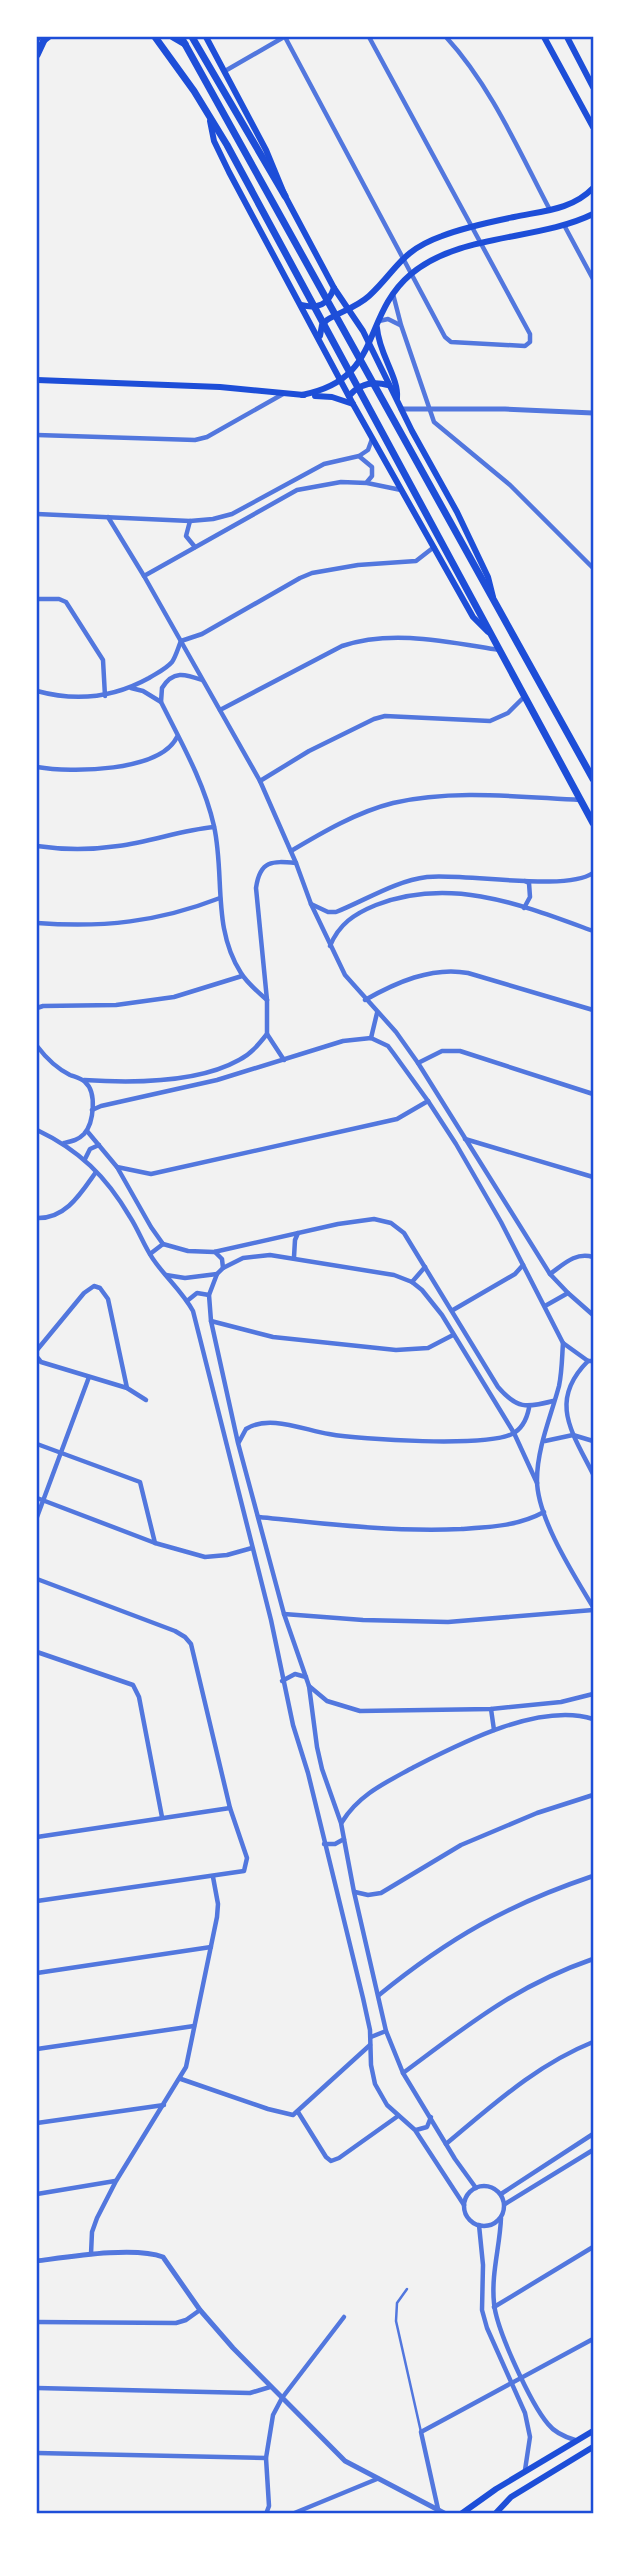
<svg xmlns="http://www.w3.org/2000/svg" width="630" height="2551" font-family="'Asap Condensed',sans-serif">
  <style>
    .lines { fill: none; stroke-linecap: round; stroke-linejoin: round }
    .service { stroke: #5277de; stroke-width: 2.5 }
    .minor { stroke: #5277de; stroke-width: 4.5 }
    .tertiary { stroke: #5277de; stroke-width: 5 }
    .secondary { stroke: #1d4ed8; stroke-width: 6 }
    .primary { stroke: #1d4ed8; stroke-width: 7 }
    .trunk { stroke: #1d4ed8; stroke-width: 7 }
    .neatline { fill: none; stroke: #1d4ed8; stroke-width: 2.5 }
  </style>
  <rect width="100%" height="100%" fill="#f2f2f2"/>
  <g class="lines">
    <!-- service -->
    <polyline class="service" points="407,2289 397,2303 396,2321 421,2432"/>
    <!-- minor -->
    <g class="minor">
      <polyline points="285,37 445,337 451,342 525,346 530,342 530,334 369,37"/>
      <path d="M446 37C491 86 519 151 550 210"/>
      <polyline points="225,71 284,37"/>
      <polyline points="564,225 593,279"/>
      <polyline points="393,294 401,325 434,422 510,485 593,568"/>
      <polyline points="379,321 388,319 400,325"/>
      <polyline points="37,435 195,440 207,437 283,394"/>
      <polyline points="360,457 372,467 372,476 367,482"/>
      <polyline points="37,514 190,521 213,519 232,514 324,464 359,456 368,450 372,439"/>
      <polyline points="108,517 144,576 260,781 296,863 311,904 345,975 396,1032 418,1063 550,1274 568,1293 593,1315"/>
      <polyline points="190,521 186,536 195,547"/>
      <polyline points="144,576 297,490 341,482 367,483 401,490"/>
      <polyline points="37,599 59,599 66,602 103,660 105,696"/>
      <path d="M202 680C185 674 173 670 162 688L161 702C181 742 204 782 214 826 225 876 212 928 241 973 247 983 258 992 267 1000"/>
      <polyline points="131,688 143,691 161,702"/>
      <path d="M37 691C77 702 113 698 149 678 157 673 166 669 172 662 176 656 178 648 181 641L202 634 300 578 312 573 358 565 416 561 434 547"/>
      <path d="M220 710 342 646C392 629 448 642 499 650"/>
      <path d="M37 767C71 773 160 772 177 737"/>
      <polyline points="260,781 309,751 374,719 385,716 490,721 508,713 525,696"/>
      <path d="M37 846C64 850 91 850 118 846 151 842 181 830 214 827"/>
      <path d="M291 851C323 832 357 812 393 803 453 789 519 797 580 800"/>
      <path d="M311 904 328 912H336C366 900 395 881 427 877 467 873 565 892 593 873"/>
      <polyline points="524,908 530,897 529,883 525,881"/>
      <path d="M37 923C103 928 158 922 220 898"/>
      <path d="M330 946C339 924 354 914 376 905 451 876 522 905 593 931"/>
      <path d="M365 1000C395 983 432 966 468 973L593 1010"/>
      <polyline points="37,1008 43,1006 116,1005 174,997 242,976"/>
      <polyline points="371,1038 377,1013"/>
      <path d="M37 1046C46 1058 56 1068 70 1075 75 1077 81 1078 85 1082 97 1092 94 1123 84 1134 78 1140 73 1141 64 1143"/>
      <path d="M284 1060 267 1034V1000L256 888C260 860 272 861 296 863"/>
      <polyline points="418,1063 442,1051 460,1051 593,1094"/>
      <path d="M84 1080C130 1083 198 1083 239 1060 251 1054 259 1044 267 1034"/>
      <polyline points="92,1110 101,1106 217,1080 343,1041 371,1038 388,1046 394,1054 428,1101 456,1144 501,1222 563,1343 588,1361 593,1361"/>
      <path d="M37 1130C79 1150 106 1176 130 1217 139 1231 144 1246 153 1259 166 1278 182 1291 193 1311L271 1620 293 1725 308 1773 363 1998 370 2030 371 2065 375 2084 387 2105 415 2130 464 2205"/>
      <polyline points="87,1131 117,1167 151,1227 163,1244"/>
      <polyline points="465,1139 593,1177"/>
      <polyline points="85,1159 90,1149 99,1145"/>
      <polyline points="117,1167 151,1174 397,1119 428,1101"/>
      <path d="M37 1218C66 1219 81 1193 96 1172"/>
      <path d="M163 1244 188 1251 214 1252 338 1224 374 1219 391 1223 404 1233 498 1387C517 1409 526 1408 553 1401"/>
      <polyline points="215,1252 222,1259 223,1268"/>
      <polyline points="150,1254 163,1244"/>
      <polyline points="294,1257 295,1240 298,1233"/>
      <path d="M550 1274C564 1264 575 1252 593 1257"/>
      <polyline points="166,1275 185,1278 217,1274"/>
      <polyline points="412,1282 425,1267"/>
      <polyline points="187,1301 197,1293 209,1295"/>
      <polyline points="545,1306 568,1293"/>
      <polyline points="453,1310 515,1274 523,1265"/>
      <polyline points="211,1321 273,1337 396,1350 428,1348 453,1335"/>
      <path d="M563 1343C562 1357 562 1372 559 1386 551 1416 537 1448 537 1480 537 1518 574 1575 593 1607"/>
      <polyline points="37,1350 84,1293 94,1286 100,1288 108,1299 127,1388"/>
      <polyline points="37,1357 41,1362 127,1388 146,1400"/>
      <path d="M588 1361C548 1401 572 1432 593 1474"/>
      <polyline points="545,1441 573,1435 593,1441"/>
      <path d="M239 1442 246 1429C269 1414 304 1430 329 1434 361 1440 486 1447 512 1434 522 1429 527 1418 529 1408"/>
      <polyline points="37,1444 140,1482 155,1543"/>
      <polyline points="37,1498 155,1543 205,1557 227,1555 252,1548"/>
      <polyline points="37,1517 89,1377"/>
      <path d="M259 1517C327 1524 393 1532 461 1529 491 1527 518 1526 544 1512"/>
      <polyline points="37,1579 175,1631 185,1637 191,1644 230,1808 247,1858 244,1871 37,1901"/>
      <polyline points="284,1614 363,1620 448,1622 593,1610"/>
      <polyline points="37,1652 133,1685 139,1697 162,1817"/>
      <polyline points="282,1681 295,1674 306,1677"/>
      <polyline points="309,1686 327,1701 360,1711 491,1709 561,1702 593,1694"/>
      <polyline points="491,1709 494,1730"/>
      <path d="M342 1822C359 1794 387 1782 414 1767 461 1743 540 1702 593 1719"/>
      <polyline points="37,1837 230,1808"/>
      <polyline points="324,1844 335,1844 344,1839"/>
      <polyline points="355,1892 368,1895 381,1893 461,1845 537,1813 593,1795"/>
      <polyline points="37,1973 211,1947"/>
      <path d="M379 1995C449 1938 507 1905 593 1876"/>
      <polyline points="371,2037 386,2031"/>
      <polyline points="37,2049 194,2026"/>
      <path d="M403 2073C468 2025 515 1986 593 1959"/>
      <polyline points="181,2079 268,2109 293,2115 370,2045"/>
      <polyline points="298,2112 326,2157 331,2161 339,2158 398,2116"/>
      <polyline points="37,2123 164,2105"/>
      <polyline points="416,2130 427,2127 431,2117"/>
      <path d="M446 2144C493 2105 536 2065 593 2042"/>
      <circle cx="484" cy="2206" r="20"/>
      <polyline points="476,2188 455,2159 403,2073 386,2031 354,1892 341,1823 322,1769 317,1747 309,1686 284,1614 238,1443 211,1321 209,1295 217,1274 223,1268 243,1258 270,1255 394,1275 412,1282 422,1290 442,1315 514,1433 537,1483"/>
      <polyline points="37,2194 115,2181"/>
      <polyline points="501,2194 593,2134"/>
      <polyline points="505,2204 593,2150"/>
      <path d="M501 2218C500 2246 491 2274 494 2303 496 2329 531 2404 548 2424 555 2433 565 2437 575 2440"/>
      <polyline points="479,2225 483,2265 482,2310 487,2328 525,2413 530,2437 525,2470"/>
      <polyline points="91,2254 92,2232 97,2218 116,2181 186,2067 217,1917 218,1904 213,1877"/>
      <polyline points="494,2307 593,2247"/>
      <polyline points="37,2322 176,2323 186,2320 200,2310"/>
      <polyline points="37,2388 250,2393 270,2387"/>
      <polyline points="37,2453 266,2458"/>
      <polyline points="438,2509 421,2432 593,2339"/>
      <polyline points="266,2514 269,2506 266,2458 273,2415 282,2398 344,2317"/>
      <polyline points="292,2514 377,2479"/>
    </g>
    <!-- tertiary -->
    <g class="tertiary">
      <polyline points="401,409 505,409 593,413"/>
      <path d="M37 2261C68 2257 134 2246 163 2257L200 2310 233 2348 345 2461 446 2514"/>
    </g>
    <!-- secondary -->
    <g class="secondary">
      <polyline points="206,37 266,150 285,196 334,288 363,331 412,431 457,512 488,577 493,597"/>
      <polyline points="544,37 593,127"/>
      <polyline points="567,37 593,87"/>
      <polyline points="210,121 214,141 229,172 353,404 473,617 488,632"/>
      <path d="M301 305C318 309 328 305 334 288"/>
      <path d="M377 328C379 354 399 378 397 398"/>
      <path d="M320 336 322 325 327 320C340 312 357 307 369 296 397 270 400 251 442 236 465 227 490 222 514 217 542 211 572 210 593 188"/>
      <polyline points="37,380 220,387 304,395"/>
      <path d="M302 395C384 379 360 317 411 274 460 233 538 241 593 214"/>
      <polyline points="315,396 332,397 353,404"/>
      <path d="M349 396C360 383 373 381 388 385"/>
      <polyline points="461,2514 496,2489 593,2431"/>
      <polyline points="495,2514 511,2497 593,2447"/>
    </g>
    <!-- primary -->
    <g class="primary">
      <polyline points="192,37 285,196"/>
      <polyline points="37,38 37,37"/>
      <polyline points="37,55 44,40"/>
    </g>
    <!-- trunk -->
    <g class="trunk">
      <polyline points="155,37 194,91 227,145 593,823"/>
      <polyline points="173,37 185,44"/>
      <polyline points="181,37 593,779"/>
      <polyline points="44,40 48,37"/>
    </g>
  </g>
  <!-- border -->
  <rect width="630" height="2551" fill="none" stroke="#ffffff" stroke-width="77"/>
  <rect x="38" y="38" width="554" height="2474" class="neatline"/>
</svg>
